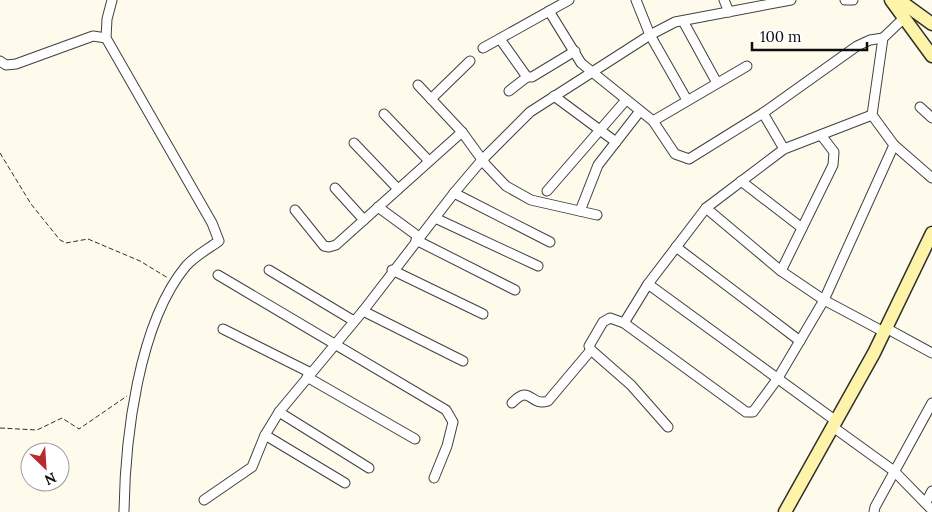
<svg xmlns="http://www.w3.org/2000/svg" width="932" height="512" font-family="Lora,serif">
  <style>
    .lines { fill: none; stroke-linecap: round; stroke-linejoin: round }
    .street-casing { stroke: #404040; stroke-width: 11 }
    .secondary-casing { stroke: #2f2f2f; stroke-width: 15 }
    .path { stroke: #2f2f2f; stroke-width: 1; stroke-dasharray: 5 2.5; stroke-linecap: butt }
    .street { stroke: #fff; stroke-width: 9 }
    .secondary { stroke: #fdf4aa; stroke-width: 12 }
  </style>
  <rect width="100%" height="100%" fill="#fefbed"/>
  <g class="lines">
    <defs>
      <g id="street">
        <path d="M112 0 107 19 106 38 212 223 219 241C208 249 195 256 186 266 138 324 125 439 124 512"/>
        <polyline points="636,0 650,35 687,100"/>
        <polyline points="724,0 729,12"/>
        <polyline points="845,0 853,0"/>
        <polyline points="549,11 581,63 653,121 675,154 689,159 763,113 857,46 870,40 883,38"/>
        <polyline points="904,18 883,38 872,115 894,145 932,178"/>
        <polyline points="683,21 717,83"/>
        <polyline points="500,39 527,77"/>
        <polyline points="483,48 569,0"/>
        <polyline points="0,61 6,65 16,64 93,36 106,38"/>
        <polyline points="418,85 462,132 486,165 506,186 531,200 597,215"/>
        <polyline points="509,91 527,77 532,77 575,51"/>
        <polyline points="554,96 616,142"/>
        <polyline points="431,99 470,61"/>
        <polyline points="920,107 932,118"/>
        <polyline points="763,113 784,149"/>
        <polyline points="384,114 429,161"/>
        <polyline points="653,121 747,66"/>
        <polyline points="354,143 398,189"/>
        <polyline points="741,181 802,228"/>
        <polyline points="335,188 364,220"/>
        <polyline points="547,191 626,100"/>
        <polyline points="454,193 550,242"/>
        <polyline points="378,207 419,237"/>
        <polyline points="706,208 781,271 824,300 884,332"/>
        <polyline points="295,210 324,246 329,247 336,245 462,132"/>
        <polyline points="580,211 598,165 640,111"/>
        <polyline points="435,218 538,266"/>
        <polyline points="416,240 515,290"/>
        <polyline points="676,247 800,341"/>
        <polyline points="269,270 354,321"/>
        <polyline points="392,270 483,314"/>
        <polyline points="781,271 833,165 834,152 821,135"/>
        <polyline points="218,275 446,410 453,422 447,446 434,478"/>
        <polyline points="648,284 836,421"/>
        <polyline points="363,311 463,361"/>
        <polyline points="624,323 648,284 706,208 784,149 872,115"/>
        <polyline points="886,328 932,353"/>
        <polyline points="223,329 311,373"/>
        <polyline points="307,377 415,439"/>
        <path d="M512 403C531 383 529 407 548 401L591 350"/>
        <polyline points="279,412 369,468"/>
        <polyline points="668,427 631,385 591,350 589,346 603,322 610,318 624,323 746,412 753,412 778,378 824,300 894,145"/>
        <polyline points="833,427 894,471 932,510"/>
        <polyline points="265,435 345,483"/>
        <polyline points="204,500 252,467 265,435 279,412 363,311 454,193 482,160 530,112 650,35 675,22 791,0"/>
        <polyline points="926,502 932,491"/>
        <polyline points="874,512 875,507 932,403"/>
      </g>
      <g id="secondary">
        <polyline points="891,0 932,56"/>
        <polyline points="899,0 932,24"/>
        <polyline points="785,512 874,353 932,233"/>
      </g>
    </defs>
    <!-- street casing -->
    <use href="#street" class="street-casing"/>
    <!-- secondary casing -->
    <use href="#secondary" class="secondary-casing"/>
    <!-- path -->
    <g class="path">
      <polyline points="0,153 31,204 60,240 66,243 88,239 140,261 168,278"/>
      <polyline points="0,428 37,430 62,418 79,429 127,396"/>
    </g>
    <!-- street -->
    <use href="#street" class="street"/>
    <!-- secondary -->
    <use href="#secondary" class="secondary"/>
  </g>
  <!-- north arrow -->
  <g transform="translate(45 467) rotate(155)"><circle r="24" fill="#ffffff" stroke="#9e9e9e"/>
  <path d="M0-4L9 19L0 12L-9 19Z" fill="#b9292e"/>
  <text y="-8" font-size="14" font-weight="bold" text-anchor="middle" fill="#0d0d0d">N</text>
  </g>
  <!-- scale -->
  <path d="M752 42v8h115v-8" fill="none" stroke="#0d0d0d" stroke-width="2.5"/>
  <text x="760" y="42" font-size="15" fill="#0d0d0d" stroke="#ffffff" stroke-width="4" paint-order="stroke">100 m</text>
</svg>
